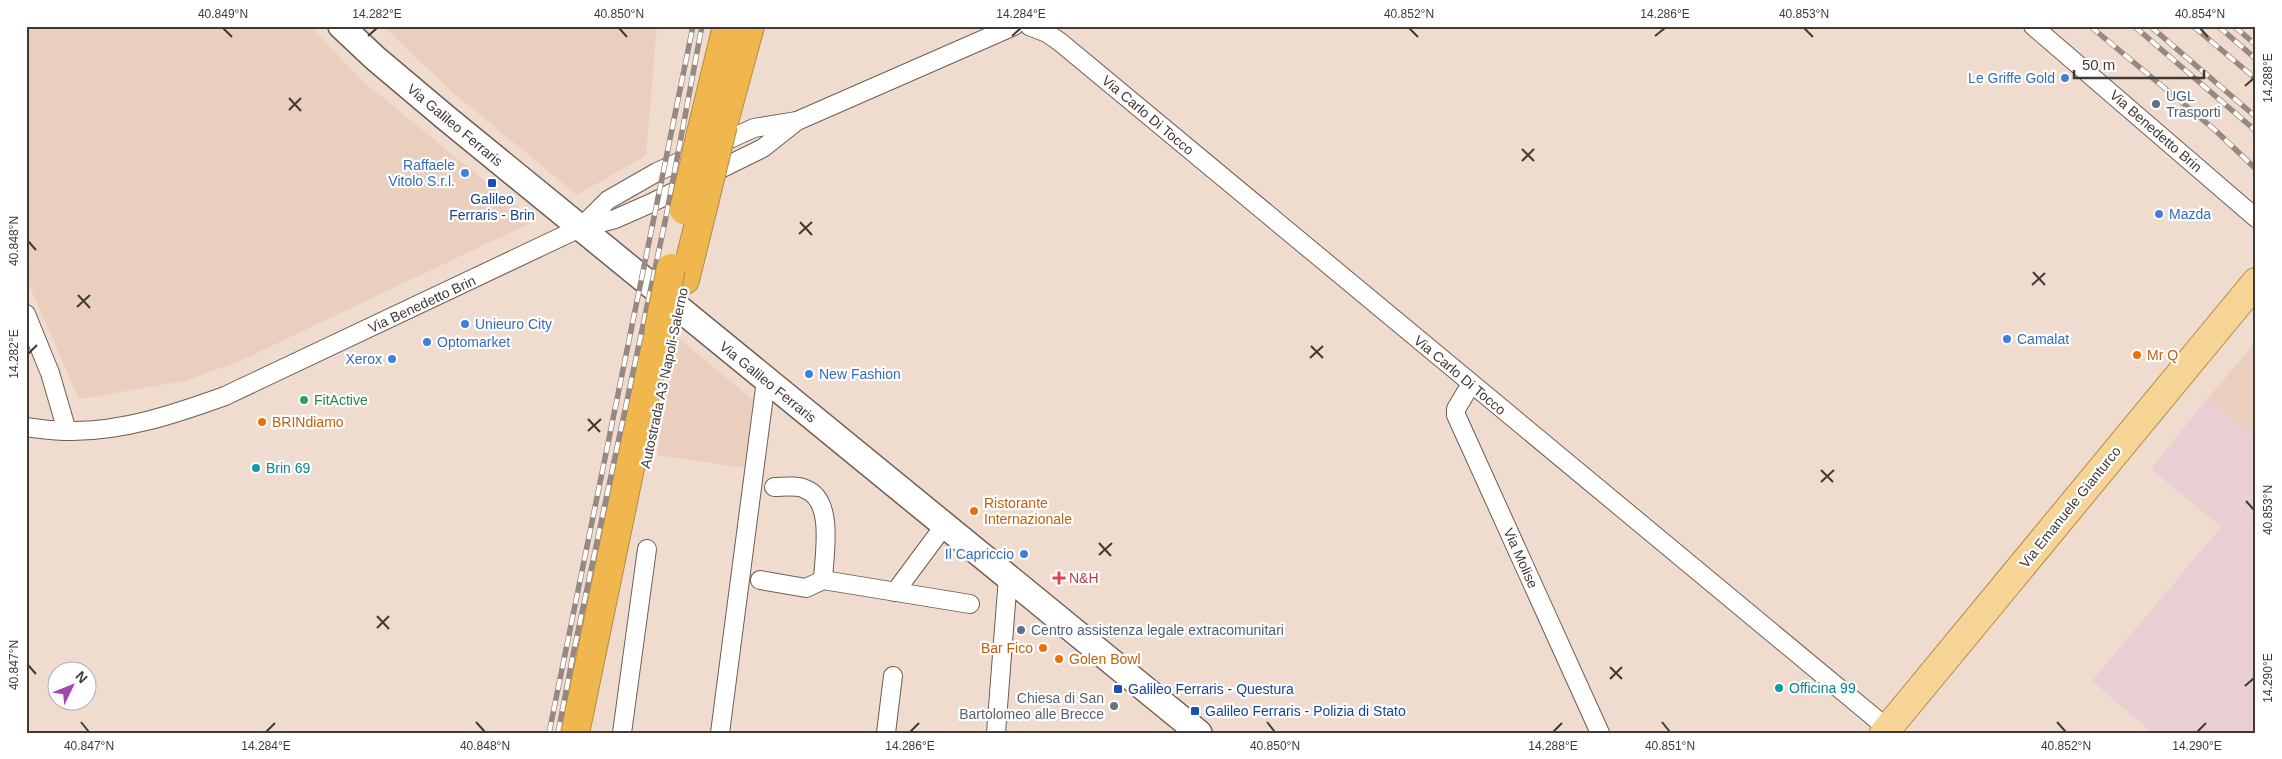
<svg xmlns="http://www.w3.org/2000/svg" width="2282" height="759" font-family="Helvetica,sans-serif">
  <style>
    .commercial { fill: #e9cfd3 }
    .built { fill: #ebcfbe }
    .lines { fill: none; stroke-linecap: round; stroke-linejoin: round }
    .street-casing { stroke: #6f5d52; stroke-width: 20 }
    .secondary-casing { stroke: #6f5d52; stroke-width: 28 }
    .primary-casing { stroke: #b38b46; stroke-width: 30 }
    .highway-casing { stroke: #b38b46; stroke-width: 30 }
    .street { stroke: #fff; stroke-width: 18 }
    .secondary { stroke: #fff; stroke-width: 25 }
    .primary { stroke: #f6d495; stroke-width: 28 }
    .highway { stroke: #f0b74f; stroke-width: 28 }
    .rail-casing { stroke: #978880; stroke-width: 5.5 }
    .rail { stroke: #fff; stroke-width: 4; stroke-dasharray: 11; stroke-linecap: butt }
    .highway-bridge-casing { stroke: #b38b46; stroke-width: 30; stroke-linecap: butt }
    .highway-bridge { stroke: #f0b74f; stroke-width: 28 }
    .ticks { fill: none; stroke: #413934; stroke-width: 2 }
    .shop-dot { fill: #3f7fe0; stroke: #fff; stroke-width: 2 }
    .service-dot { fill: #5c6f8a; stroke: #fff; stroke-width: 2 }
    .transit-dot { fill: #1a4fb4; stroke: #fff; stroke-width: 2 }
    .food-dot { fill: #e8710a; stroke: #fff; stroke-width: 2 }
    .leisure-dot { fill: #2e9e5b; stroke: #fff; stroke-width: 2 }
    .culture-dot { fill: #0f9aa8; stroke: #fff; stroke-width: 2 }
    .health-dot { fill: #e0444e; stroke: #fff; stroke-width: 2 }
    .worship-dot { fill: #6b7280; stroke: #fff; stroke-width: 2 }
    .labels { text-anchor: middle; stroke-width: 4.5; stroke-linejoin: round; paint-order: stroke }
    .shop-label { font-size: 14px; fill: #366cbe; stroke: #fff; text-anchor: start }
    .service-label { font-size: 14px; fill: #4e5e75; stroke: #fff; text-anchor: start }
    .street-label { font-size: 14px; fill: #413934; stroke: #fff }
    .transit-label { font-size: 14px; fill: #164399; stroke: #fff; text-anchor: start }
    .food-label { font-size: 14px; fill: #c56008; stroke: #fff; text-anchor: start }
    .leisure-label { font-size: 14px; fill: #27864d; stroke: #fff; text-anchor: start }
    .culture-label { font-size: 14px; fill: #0d838f; stroke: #fff; text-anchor: start }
    .health-label { font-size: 14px; fill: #be3a42; stroke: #fff; text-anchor: start }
    .worship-label { font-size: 14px; fill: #5b616d; stroke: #fff; text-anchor: end }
    .neatline { fill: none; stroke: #413934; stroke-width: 2 }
    .ticks-label { font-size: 12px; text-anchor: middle; fill: #413934 }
  </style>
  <rect width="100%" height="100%" fill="#f0dbcf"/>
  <!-- commercial -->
  <polygon class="commercial" points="2208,398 2256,438 2256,733 2148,733 2150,730 2092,681 2221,527 2151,469"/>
  <!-- built -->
  <g class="built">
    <polygon points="26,26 310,26 365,83 534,221 240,361 185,381 79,399 26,278"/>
    <polygon points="383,26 657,26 646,155 577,195 451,91"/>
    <polygon points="677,337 753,400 745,468 657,455"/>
    <polygon points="2256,342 2256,438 2208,398"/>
  </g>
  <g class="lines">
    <defs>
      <g id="street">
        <polyline points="1029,26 1047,33 1060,42 1887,728"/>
        <polyline points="2033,26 2256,218"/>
        <polyline points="581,228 615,219 649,204 763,148 797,121 1014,26"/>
        <polyline points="26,314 50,373 67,431"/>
        <polyline points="1471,384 1456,409 1456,415 1600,733"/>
        <path d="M26 427C40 429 54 431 68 431 122 432 175 414 225 396L580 228 608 200 657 172 754 128 797 121"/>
        <path d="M774 487C783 487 797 485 805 489 835 500 824 555 823 580"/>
        <polyline points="760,580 806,588 823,580 970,604"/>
        <polyline points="895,592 944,526"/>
        <polyline points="622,733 647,549"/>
        <polyline points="720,733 766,380"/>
        <polyline points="886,733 893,676"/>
        <polyline points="996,733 1008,577"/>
      </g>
      <polyline id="secondary" points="341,26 375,58 445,117 1199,733"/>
      <polyline id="primary" points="1884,733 2256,282"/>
      <g id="highway">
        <polyline points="723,125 750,26"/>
        <polyline points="701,133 727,26"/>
        <polyline points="685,280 704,203"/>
        <polyline points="575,733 659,328"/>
      </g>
    </defs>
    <!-- street casing -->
    <use href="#street" class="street-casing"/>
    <!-- secondary casing -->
    <use href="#secondary" class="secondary-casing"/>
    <!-- primary casing -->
    <use href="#primary" class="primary-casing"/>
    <!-- highway casing -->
    <use href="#highway" class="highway-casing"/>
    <!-- street -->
    <use href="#street" class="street"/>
    <!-- secondary -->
    <use href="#secondary" class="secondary"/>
    <!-- primary -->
    <use href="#primary" class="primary"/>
    <!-- highway -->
    <use href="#highway" class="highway"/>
    <defs>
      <g id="rail">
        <polyline points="2090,26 2215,130 2256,169"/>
        <polyline points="2134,26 2256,131"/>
        <polyline points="2150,26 2256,117"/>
        <polyline points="2193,26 2256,79"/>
        <polyline points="2218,26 2256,59"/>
        <polyline points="2234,26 2256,45"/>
        <polyline points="549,733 693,26"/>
        <polyline points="558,733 574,650 666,217 702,26"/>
      </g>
    </defs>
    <!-- rail casing -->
    <use href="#rail" class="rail-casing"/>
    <!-- rail -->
    <use href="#rail" class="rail"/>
    <defs>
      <g id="highway-bridge">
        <polyline points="704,203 723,125"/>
        <polyline points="684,210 701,133"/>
        <polyline points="659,328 671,268"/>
      </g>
    </defs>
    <!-- highway-bridge casing -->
    <use href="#highway-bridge" class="highway-bridge-casing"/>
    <!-- highway-bridge -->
    <use href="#highway-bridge" class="highway-bridge"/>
  </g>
  <!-- ticks -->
  <path class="ticks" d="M223 28 232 37M619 28 627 37M1409 28 1418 37M1804 28 1813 37M2200 28 2208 37M368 36 377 28M1012 36 1021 28M1655 36 1665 28M2245 86 2254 78M289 98 301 111M289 110 301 98M1522 149 1534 161M1522 161 1534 149M800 222 812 235M799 234 812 222M28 241 36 250M2033 272 2045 285M2032 285 2045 273M78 295 90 308M77 307 90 295M1311 346 1323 358M28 354 37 345M1310 358 1323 346M588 419 600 432M588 431 601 419M1821 470 1833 482M1821 482 1834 470M2246 501 2254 510M1099 543 1111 556M1099 555 1112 543M377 616 389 629M377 628 389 616M28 665 36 674M1610 667 1622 679M1610 679 1622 667M2245 686 2254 678M81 722 89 732M476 722 485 732M1267 722 1275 732M1662 722 1670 732M2057 722 2066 732M266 732 275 723M910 732 919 723M1553 732 1562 723M2197 732 2206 723"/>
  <!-- markers -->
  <g class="shop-dot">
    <circle cx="2065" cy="78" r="5"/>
    <circle cx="465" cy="173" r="5"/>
    <circle cx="2159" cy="214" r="5"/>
    <circle cx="465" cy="324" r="5"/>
    <circle cx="2007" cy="339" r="5"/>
    <circle cx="427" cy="342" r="5"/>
    <circle cx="392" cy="359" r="5"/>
    <circle cx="809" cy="374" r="5"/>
    <circle cx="1024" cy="554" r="5"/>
  </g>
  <g class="service-dot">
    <circle cx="2156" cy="104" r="5"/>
    <circle cx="1021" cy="630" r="5"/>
  </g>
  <g class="transit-dot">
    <rect x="487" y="178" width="10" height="10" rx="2.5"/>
    <rect x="1113" y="684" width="10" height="10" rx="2.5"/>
    <rect x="1190" y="706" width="10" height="10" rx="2.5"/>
  </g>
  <g class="food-dot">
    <circle cx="2137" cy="355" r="5"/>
    <circle cx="262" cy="422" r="5"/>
    <circle cx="974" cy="511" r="5"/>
    <circle cx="1043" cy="648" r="5"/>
    <circle cx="1059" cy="659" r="5"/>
  </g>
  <circle class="leisure-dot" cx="304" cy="400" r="5"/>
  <g class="culture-dot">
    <circle cx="256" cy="468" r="5"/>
    <circle cx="1779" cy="688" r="5"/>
  </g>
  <path class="health-dot" d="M1056.5 570.5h5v5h5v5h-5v5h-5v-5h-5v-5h5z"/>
  <circle class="worship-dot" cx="1114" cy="706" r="5"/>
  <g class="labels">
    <!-- shop labels -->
    <g class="shop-label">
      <text x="2055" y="83" text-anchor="end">Le Griffe Gold</text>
      <text x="455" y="170" text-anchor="end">Raffaele<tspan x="455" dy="16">Vitolo S.r.l.</tspan></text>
      <text x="2169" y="219">Mazda</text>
      <text x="475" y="329">Unieuro City</text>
      <text x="2017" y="344">Camalat</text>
      <text x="437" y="347">Optomarket</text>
      <text x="382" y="364" text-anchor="end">Xerox</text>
      <text x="819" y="379">New Fashion</text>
      <text x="1014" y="559" text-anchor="end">Il Capriccio</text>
    </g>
    <!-- service labels -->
    <g class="service-label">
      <text x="2166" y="101">UGL<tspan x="2166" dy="16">Trasporti</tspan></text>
      <text x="1031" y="635">Centro assistenza legale extracomunitari</text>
    </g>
    <!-- street labels -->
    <g class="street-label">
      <text transform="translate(1148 115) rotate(40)" y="5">Via Carlo Di Tocco</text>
      <text transform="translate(455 125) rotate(40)" y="5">Via Galileo Ferraris</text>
      <text transform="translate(2156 131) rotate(41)" y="5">Via Benedetto Brin</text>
      <text transform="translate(422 304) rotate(-25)" y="5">Via Benedetto Brin</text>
      <text transform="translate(1460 375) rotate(40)" y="5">Via Carlo Di Tocco</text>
      <text transform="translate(664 378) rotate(-78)" y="5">Autostrada A3 Napoli-Salerno</text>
      <text transform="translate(768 382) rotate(39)" y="5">Via Galileo Ferraris</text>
      <text transform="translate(2070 507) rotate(-51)" y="5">Via Emanuele Gianturco</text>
      <text transform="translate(1521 558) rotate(66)" y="5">Via Molise</text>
    </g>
    <!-- transit labels -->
    <g class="transit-label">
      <text x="492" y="204" text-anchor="middle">Galileo<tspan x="492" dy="16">Ferraris - Brin</tspan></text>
      <text x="1128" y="694">Galileo Ferraris - Questura</text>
      <text x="1205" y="716">Galileo Ferraris - Polizia di Stato</text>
    </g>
    <!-- food labels -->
    <g class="food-label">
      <text x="2147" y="360">Mr Q</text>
      <text x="272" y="427">BRINdiamo</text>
      <text x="984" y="508">Ristorante<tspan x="984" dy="16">Internazionale</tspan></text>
      <text x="1033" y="653" text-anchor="end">Bar Fico</text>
      <text x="1069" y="664">Golen Bowl</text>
    </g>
    <!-- leisure labels -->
    <g class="leisure-label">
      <text x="314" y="405">FitActive</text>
    </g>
    <!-- culture labels -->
    <g class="culture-label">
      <text x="266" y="473">Brin 69</text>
      <text x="1789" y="693">Officina 99</text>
    </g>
    <!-- health labels -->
    <g class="health-label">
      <text x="1069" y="583">N&amp;H</text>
    </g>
    <!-- worship labels -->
    <g class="worship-label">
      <text x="1104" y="703">Chiesa di San<tspan x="1104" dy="16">Bartolomeo alle Brecce</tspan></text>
    </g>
  </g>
  <!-- border -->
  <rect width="2282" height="759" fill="none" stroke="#ffffff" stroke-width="55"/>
  <!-- north arrow -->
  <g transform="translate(72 686) rotate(47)"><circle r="24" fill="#ffffff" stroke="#b3b0ae"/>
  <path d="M0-4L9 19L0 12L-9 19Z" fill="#a246b0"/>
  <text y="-8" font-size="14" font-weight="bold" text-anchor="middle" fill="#413934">N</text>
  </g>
  <!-- scale -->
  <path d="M2074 70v8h130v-8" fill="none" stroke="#413934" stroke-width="2.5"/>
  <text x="2082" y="70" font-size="15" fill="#413934" stroke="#ffffff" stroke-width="4" paint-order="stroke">50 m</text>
  <rect x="28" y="28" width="2226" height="704" class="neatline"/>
  <g class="ticks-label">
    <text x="223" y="18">40.849°N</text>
    <text x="377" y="18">14.282°E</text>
    <text x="619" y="18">40.850°N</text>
    <text x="1021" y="18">14.284°E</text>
    <text x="1409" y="18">40.852°N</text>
    <text x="1665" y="18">14.286°E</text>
    <text x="1804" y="18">40.853°N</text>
    <text x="2200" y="18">40.854°N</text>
    <text transform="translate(2268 78) rotate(-90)" y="4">14.288°E</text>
    <text transform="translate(14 241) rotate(-90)" y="4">40.848°N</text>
    <text transform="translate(14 354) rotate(-90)" y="4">14.282°E</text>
    <text transform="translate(2268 510) rotate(-90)" y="4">40.853°N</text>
    <text transform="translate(14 665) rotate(-90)" y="4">40.847°N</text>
    <text transform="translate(2268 678) rotate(-90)" y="4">14.290°E</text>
    <text x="89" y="750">40.847°N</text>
    <text x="266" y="750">14.284°E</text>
    <text x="485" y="750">40.848°N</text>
    <text x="910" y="750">14.286°E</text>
    <text x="1275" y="750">40.850°N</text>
    <text x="1553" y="750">14.288°E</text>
    <text x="1670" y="750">40.851°N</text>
    <text x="2066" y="750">40.852°N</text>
    <text x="2197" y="750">14.290°E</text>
  </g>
</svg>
